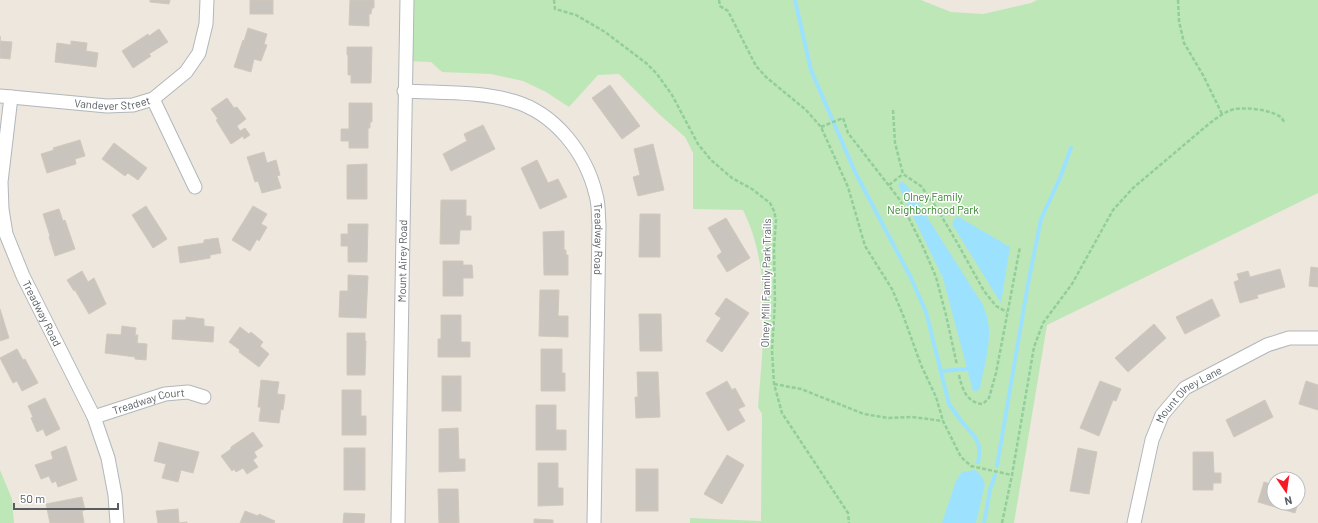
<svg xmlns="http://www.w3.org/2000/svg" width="1318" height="523" font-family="Barlow,sans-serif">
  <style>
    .green { fill: #bee7b7 }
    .water { fill: #9ce2ff }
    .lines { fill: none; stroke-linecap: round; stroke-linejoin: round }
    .stream { stroke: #9ce2ff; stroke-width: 4 }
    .building { fill: #c9c4bd; stroke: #d2c8bc }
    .minor-casing { stroke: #b2b7bb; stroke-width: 15 }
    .path { stroke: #92ce9b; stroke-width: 2.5; stroke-dasharray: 4 2; stroke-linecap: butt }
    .minor { stroke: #fff; stroke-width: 13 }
    .labels { text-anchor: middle; stroke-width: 3; stroke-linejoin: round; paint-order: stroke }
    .street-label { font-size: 11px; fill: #575d61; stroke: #fff }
    .park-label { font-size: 11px; fill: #34842c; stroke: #fff }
  </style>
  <rect width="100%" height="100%" fill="#ede7de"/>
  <!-- green -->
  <g class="green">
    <path d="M407 0H921L951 12 983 14 1031 3 1037 0H1318V193L1047 325 1014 523H690V518L761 521 762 414 758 407C763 342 773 270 743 210L693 209V153L685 137 660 115 619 74 598 75 569 107 546 92 523 81 491 74 442 72 431 62 405 61Z"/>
    <polygon points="0,470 12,499 14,523 0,523"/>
  </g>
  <!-- water -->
  <g class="water">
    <path d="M902 181 908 187 983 305C984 309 986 313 987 317 993 336 984 368 980 388L977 391H973L943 278 898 185Z"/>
    <polygon points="957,216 1010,247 1001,303 952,224"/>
    <polygon points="975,470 981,475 985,484 976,523 942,523 956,481 962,472"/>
  </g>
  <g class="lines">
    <!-- stream -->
    <g class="stream">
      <polyline points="795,0 811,70 855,172 911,278 926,312 949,404 962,422 975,437 979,446 979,458 978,462"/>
      <polyline points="941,371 967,369"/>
      <polyline points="997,466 1028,284 1041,219 1060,178 1071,148"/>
      <polyline points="984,523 990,490 995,475"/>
    </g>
  </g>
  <!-- building -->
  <g class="building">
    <polygon points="150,0 170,0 169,4 150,2"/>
    <rect x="250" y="0" width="23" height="14"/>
    <polygon points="350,0 374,0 374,8 372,8 371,14 369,14 369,26 349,25"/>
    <polygon points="248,28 267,34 264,44 267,45 261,61 254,59 251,72 234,67 243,40 244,41"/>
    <polygon points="159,29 168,42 149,54 151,56 133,68 122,51 148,34 149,36"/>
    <polygon points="0,36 0,41 12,42 10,59 0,58"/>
    <polygon points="71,41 87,43 86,51 98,53 96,67 55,62 57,43 71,45"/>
    <polygon points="347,47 372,47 371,83 351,83 351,75 348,75 348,55 347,55"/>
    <polygon points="610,85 640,126 622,139 592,98"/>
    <polygon points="227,98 234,108 237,107 246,119 237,126 240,131 245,128 250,135 244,139 243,136 231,144 216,120 218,119 211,109"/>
    <polygon points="349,103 372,103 372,122 370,122 370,128 368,128 368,148 349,148 349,141 341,141 341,129 349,129"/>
    <polygon points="483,125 495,149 451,171 443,154 467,141 464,134"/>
    <polygon points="80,140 85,156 75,159 76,164 47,173 41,154 54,150 53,148"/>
    <polygon points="114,143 147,168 138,180 128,173 125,176 102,159"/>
    <polygon points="653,144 664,190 638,196 633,177 640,175 634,149"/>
    <polygon points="264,152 267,163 276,160 280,175 277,176 281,188 262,193 258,181 255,182 247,157"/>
    <polygon points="537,160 548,183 558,179 567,197 540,209 521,168"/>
    <polygon points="367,164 367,199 347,199 347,165"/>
    <polygon points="441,200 466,200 466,216 471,216 471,230 460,230 459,244 440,244"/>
    <polygon points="146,206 167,239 153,248 132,215"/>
    <polygon points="253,206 267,214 261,224 267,227 259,241 257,239 250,251 232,240"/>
    <polygon points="59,209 63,221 65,220 75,249 55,256 49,237 50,236 43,214"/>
    <polygon points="640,214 660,214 660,257 639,257"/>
    <polygon points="726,218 750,258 727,272 717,256 722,252 708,228"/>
    <polygon points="348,224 368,224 367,262 348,262 348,246 341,246 341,234 348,234"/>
    <polygon points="564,231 564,250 566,250 566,255 568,255 568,275 544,275 543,232"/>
    <polygon points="218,238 221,253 210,255 210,258 180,263 178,247 204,243 204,240"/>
    <polygon points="443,261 463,261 463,265 472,265 473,278 463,278 463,296 443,296"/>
    <polygon points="1311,267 1318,268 1318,287 1309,286"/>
    <polygon points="1280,269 1285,287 1257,295 1258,298 1240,303 1234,282 1239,280 1237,274 1248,271 1250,277"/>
    <polygon points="82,271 88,282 94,278 106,304 89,314 75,290 74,291 67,280"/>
    <polygon points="348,275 368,276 366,318 339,317 340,291 348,291"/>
    <polygon points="540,290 559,290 558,316 568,316 568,337 539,336"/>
    <polygon points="726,298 749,313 722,352 706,341 721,318 715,314"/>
    <polygon points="1212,299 1220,316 1185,334 1176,317"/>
    <polygon points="0,309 9,338 0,341"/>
    <polygon points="639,314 661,314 662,351 640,351"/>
    <polygon points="441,315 461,315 461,342 470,342 470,357 438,357 438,339 441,339"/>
    <polygon points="186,317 204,319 204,326 214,327 213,342 172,339 173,320 186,320"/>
    <polygon points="1154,324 1166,338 1128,372 1115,358"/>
    <polygon points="122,326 136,328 135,335 138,335 137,343 147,344 146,360 135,359 135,357 105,353 107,334 121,335"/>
    <polygon points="240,327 249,334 251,332 263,342 260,346 269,354 259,367 239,352 240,350 229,342"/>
    <polygon points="347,333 365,333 365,341 366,341 365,375 347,375"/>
    <polygon points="17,349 23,360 25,359 38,383 22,391 17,381 13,383 0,358"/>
    <polygon points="541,349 562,349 562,373 565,373 565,391 541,391"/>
    <polygon points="637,372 658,372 660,417 636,418 635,397 638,397"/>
    <rect x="442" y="376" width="19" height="35"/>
    <polygon points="261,380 279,382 277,394 285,395 283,410 281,409 279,423 259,421 261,407 258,407"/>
    <polygon points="727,381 732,390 735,388 745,406 738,409 745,421 728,431 706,393"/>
    <polygon points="1100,381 1121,389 1116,401 1113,400 1099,436 1080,428"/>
    <polygon points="1306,381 1318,385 1318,410 1299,404"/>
    <polygon points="342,390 361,390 361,416 366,416 366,435 342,435"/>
    <polygon points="45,398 60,429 46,436 43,429 37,432 31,418 33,417 28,406"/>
    <polygon points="1265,400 1273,417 1234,437 1226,420"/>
    <polygon points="536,405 556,405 556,430 566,430 566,450 536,450"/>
    <polygon points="458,428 459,459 465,459 465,471 439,472 439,429"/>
    <polygon points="253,432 263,446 254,452 257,457 253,460 258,467 247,474 243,468 236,472 234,469 232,471 221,456 231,449 231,447"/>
    <polygon points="159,442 199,452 193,473 181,470 178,482 162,478 166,464 154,461"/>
    <polygon points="66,446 77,480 58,487 56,481 52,483 49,476 41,479 35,465 53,459 51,452"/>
    <rect x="344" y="448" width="21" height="42"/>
    <polygon points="1078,448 1097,452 1089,494 1070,491"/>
    <polygon points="1193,452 1213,452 1214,473 1221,473 1221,483 1213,483 1213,490 1193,490"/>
    <polygon points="727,455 744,465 722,504 704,494"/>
    <polygon points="538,463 558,463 558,488 563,488 563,505 538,506"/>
    <rect x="636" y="469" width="22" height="42"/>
    <polygon points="1264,482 1274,485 1274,503 1298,503 1295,513 1258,502"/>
    <polygon points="438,489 458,489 459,523 439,523"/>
    <polygon points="82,497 85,510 82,511 84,523 50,523 46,504"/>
    <polygon points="178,509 179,523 187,522 187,523 158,523 156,511"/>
    <polygon points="245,511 258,516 259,514 275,521 274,523 240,523"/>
    <polygon points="344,513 365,514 364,523 343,523"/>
    <polygon points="534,519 553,520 553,523 534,523"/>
  </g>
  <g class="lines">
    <defs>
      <g id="minor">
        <path id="s1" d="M404 91C440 93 479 91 513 101 555 113 586 153 596 195 599 204 598 215 599 225L594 523"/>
        <path id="s2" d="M0 96 107 106 133 105 153 99 186 72 199 53 206 24 207 0"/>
        <path id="s3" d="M11 97 1 182 2 209 6 234 23 276 94 417 108 458 115 495 117 523"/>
        <polyline points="153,99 195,187"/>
        <path id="s4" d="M94 417 165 394 188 392 204 397"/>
        <path id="s5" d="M398 523 407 0"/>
        <path id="s6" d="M1134 523 1152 440 1162 415 1185 388 1267 345 1289 338H1318"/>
      </g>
    </defs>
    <!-- minor casing -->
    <use href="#minor" class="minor-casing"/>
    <!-- path -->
    <g class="path">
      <polyline points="554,0 555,9 576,15 605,32 646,63 657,74 672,95 698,144 711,160 732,178 752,189 770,203 774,211 776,220 774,248 775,302 772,350 774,384 782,413 848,513 849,523"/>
      <polyline points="719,0 720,6 728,11 756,66 766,77 806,110 821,127 848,187 865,246 892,289 903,315 921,365 936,397 943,421"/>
      <polyline points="1178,0 1179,21 1184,43 1203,75 1222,114"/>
      <polyline points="893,110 895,143 903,174 921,186 936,207 955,239 984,291 996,306 1007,312"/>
      <polyline points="821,127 843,118 848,133 900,200 924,249 936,277 946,315 957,365"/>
      <polyline points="889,185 903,174"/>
      <path d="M959 375C962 389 967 403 983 404L989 398 996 373 1020 247"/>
      <polyline points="774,384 801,389 864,414 888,418 912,417 943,421 961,457 971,466 1012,475"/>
      <path d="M1002 523 1012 475 1034 347 1043 323 1072 284 1113 210 1133 188 1210 123C1218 117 1226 111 1235 109 1246 107 1270 110 1279 116 1282 117 1283 121 1285 123"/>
    </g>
    <!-- minor -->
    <use href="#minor" class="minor"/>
  </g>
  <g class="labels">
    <!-- street labels -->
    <g class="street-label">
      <text dy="4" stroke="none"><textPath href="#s2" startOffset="113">Vandever Street</textPath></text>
      <text dy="4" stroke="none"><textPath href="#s1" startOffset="285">Treadway Road</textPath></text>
      <text dy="4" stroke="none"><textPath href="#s5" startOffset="262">Mount Airey Road</textPath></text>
      <text transform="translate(766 283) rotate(-89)" y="4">Olney Mill Family Park Trails</text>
      <text dy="4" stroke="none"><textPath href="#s3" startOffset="225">Treadway Road</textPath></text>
      <text dy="4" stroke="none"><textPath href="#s6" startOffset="146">Mount Olney Lane</textPath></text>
      <text dy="4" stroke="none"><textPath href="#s4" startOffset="57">Treadway Court</textPath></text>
    </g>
    <!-- park labels -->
    <g class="park-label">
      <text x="933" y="201">Olney Family<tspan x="933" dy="13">Neighborhood Park</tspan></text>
    </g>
  </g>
  <!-- north arrow -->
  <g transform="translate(1286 491) rotate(167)"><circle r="19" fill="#ffffff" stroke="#bcbec0"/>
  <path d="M0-3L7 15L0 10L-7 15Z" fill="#f91826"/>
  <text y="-6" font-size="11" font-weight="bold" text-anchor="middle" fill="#575d61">N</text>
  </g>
  <!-- scale -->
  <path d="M14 503v6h104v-6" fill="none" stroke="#575d61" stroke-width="2"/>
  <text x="20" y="503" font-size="12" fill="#575d61" stroke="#ffffff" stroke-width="3" paint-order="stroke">50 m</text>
</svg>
